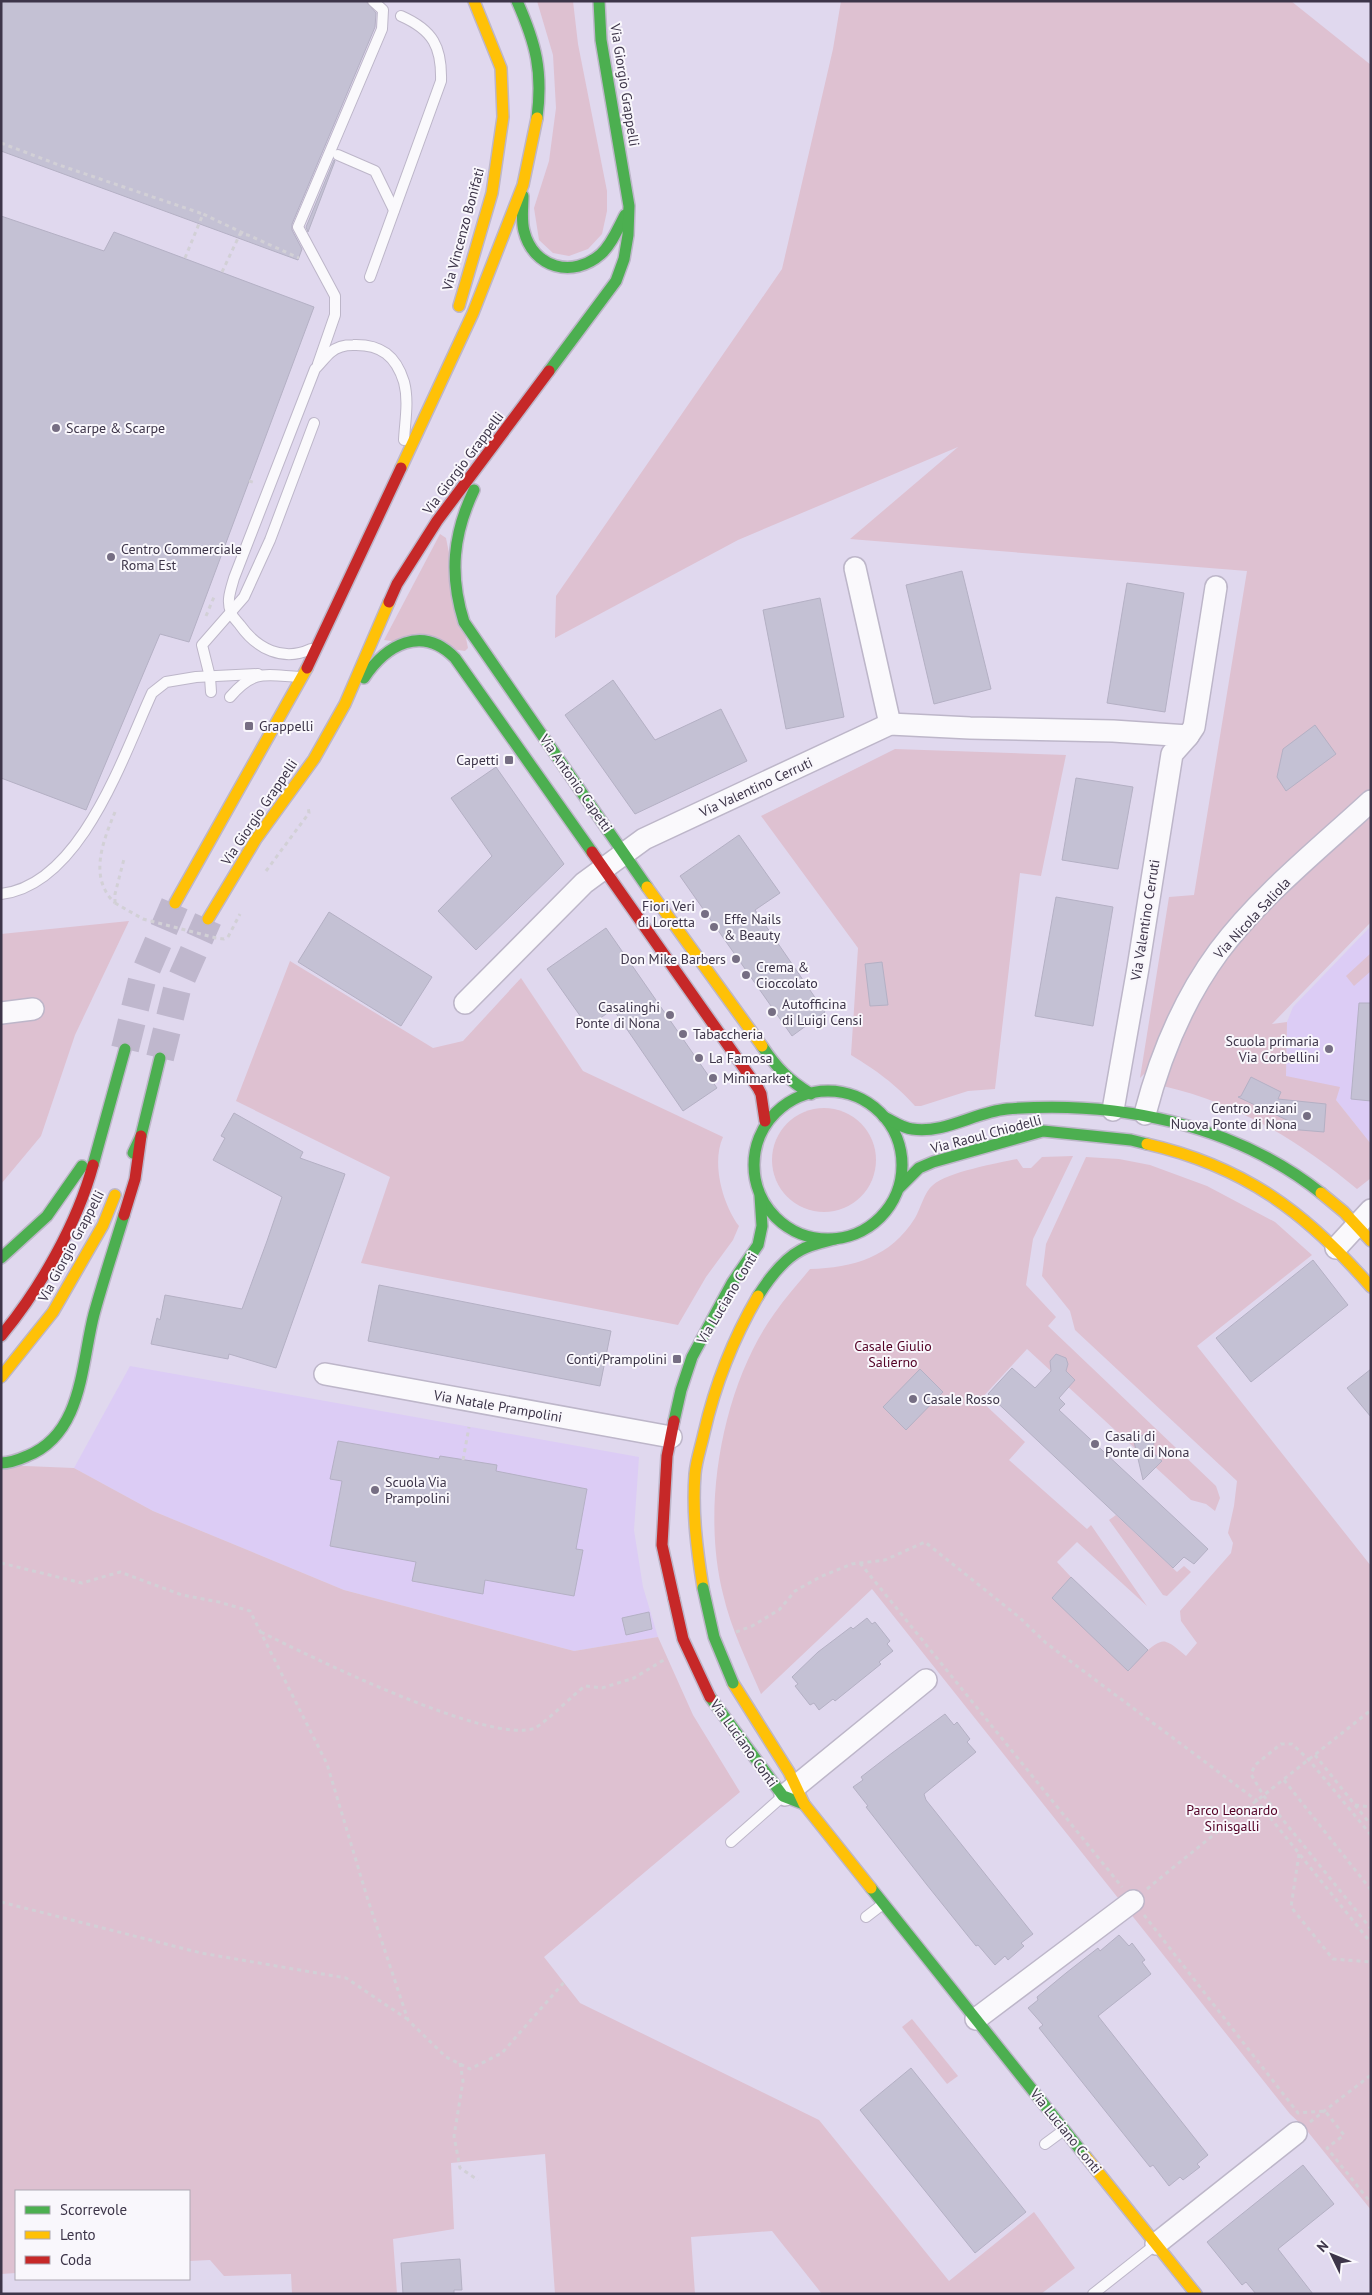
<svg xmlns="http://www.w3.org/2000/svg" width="1372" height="2295" font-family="'PT Sans',sans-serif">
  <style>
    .built { fill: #dcccf5 }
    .green { fill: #dec1d1 }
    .building { fill: #c4c1d4; stroke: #b4b0c4 }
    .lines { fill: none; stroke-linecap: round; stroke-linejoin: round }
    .secondary-tunnel { stroke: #bfb7cd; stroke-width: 28; stroke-dasharray: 28 14; stroke-linecap: butt }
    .lane-casing { stroke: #bdb6c9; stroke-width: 12 }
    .street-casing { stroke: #bdb6c9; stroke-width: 24 }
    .fast-casing { stroke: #bdb6c9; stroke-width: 14 }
    .slow-casing { stroke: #bdb6c9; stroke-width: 14 }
    .jam-casing { stroke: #bdb6c9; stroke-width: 14 }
    .path { stroke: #d2d0d6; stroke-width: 3; stroke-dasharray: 4 4; stroke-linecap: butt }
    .lane { stroke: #faf9fc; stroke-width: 10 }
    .street { stroke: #faf9fc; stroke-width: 21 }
    .fast { stroke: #4caf50; stroke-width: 11 }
    .slow { stroke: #ffc107; stroke-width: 11 }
    .jam { stroke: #c62828; stroke-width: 11 }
    .fast-bridge-casing { stroke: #bdb6c9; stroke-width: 14; stroke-linecap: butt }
    .jam-bridge-casing { stroke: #bdb6c9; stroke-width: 14; stroke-linecap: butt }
    .path-bridge { stroke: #d2d0d6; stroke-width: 3; stroke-dasharray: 4 4; stroke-linecap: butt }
    .fast-bridge { stroke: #4caf50; stroke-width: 11 }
    .jam-bridge { stroke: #c62828; stroke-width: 11 }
    .poi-dot { fill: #766e83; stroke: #f9f7fc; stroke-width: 2 }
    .labels { text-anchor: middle; stroke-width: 4; stroke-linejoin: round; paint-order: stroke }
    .street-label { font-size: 14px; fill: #3d3549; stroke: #f9f7fc }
    .poi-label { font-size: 14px; fill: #3d3549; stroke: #f9f7fc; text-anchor: start }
    .park-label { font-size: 14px; fill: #530125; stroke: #f9f7fc }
  </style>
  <rect width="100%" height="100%" fill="#e0d8ee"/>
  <!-- built -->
  <g class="built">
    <polygon points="1371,926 1371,1144 1336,1100 1286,1076 1287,1022 1293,1007"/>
    <polygon points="130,1366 639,1457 634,1530 643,1587 658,1637 574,1651 344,1590 153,1511 74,1468"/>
  </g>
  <!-- green -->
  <g class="green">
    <polygon points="537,1 573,1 578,44 607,191 607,211 602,234 588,249 569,256 553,253 539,240 534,208 549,161 556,108 553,55"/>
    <path d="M841 1H1291L1371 65V922L1272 1024 1287 1022 1286 1076 1340 1087 1336 1100 1371 1144V1178L1357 1189C1299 1141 1237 1103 1163 1086L1182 1037 1140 1078 1169 897 1194 895 1247 571 850 539 958 447 738 540 555 638 556 596 782 269 833 49Z"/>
    <polygon points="440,534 446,538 468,648 465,651 384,640"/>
    <path d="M895 749 1066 755 1041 876 1020 873 995 1089 968 1091 921 1106H915C894 1083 877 1071 851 1055L858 948 761 816Z"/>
    <polygon points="129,921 75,1035 41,1136 1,1184 1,934"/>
    <polygon points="1371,953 1371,971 1354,986 1346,976"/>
    <path d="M290 961 433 1048 463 1041 521 978 583 1071 723 1137C711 1163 723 1205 739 1226L733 1240 706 1277 678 1325 361 1263 390 1177 236 1101Z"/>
    <circle cx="824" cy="1160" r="52"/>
    <path d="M1073 1156 1033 1239 1026 1285 1056 1317 1048 1326 1216 1486 1220 1498 1215 1511 1206 1504 1191 1500 1027 1349 980 1400 1025 1442 1009 1460 1087 1529 1091 1525 1147 1606 1077 1542 1057 1562 1071 1577 1052 1598 1129 1671C1135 1663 1156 1638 1166 1642 1173 1644 1180 1651 1186 1656L1197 1643 1181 1621 1180 1611 1231 1553 1233 1543 1228 1533 1234 1506 1237 1481 1075 1330 1070 1311 1042 1276 1046 1244 1086 1157 1119 1159 1150 1165 1207 1186 1275 1222 1312 1255 1197 1346 1371 1566V2210L1304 2127 1290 2114 872 1589 761 1694C747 1661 731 1629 723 1594 701 1507 722 1387 774 1314 785 1298 798 1284 810 1269 853 1268 891 1257 915 1218 921 1208 924 1192 933 1185 948 1172 997 1163 1017 1159L1023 1168H1031L1042 1157Z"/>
    <polygon points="1,1465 74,1468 153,1511 344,1590 574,1651 658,1637 693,1715 740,1792 544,1957 580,2003 819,2120 949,2281 1034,2212 1075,2268 1041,2294 822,2294 772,2231 691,2237 695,2294 555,2294 545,2154 451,2163 454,2229 393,2239 397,2294 292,2294 291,2274 224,2276 210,2260 189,2261 189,2191 16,2191 16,2273 1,2274"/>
    <polygon points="1116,1515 1177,1572 1184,1566 1191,1572 1167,1596 1163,1595 1109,1520"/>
    <polygon points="912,2019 958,2076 947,2084 902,2027"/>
  </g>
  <!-- building -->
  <g class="building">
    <polygon points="1,1 366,1 376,13 375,27 292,224 292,230 302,249 298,260 1,151"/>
    <polygon points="334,160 335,161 308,232 306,227"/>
    <polygon points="1,216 104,251 114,232 314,307 189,642 160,634 86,810 1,778"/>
    <polygon points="962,571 991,689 934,704 906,585"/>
    <polygon points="1127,583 1184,593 1165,712 1107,703"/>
    <polygon points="820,598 844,717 786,729 763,610"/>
    <polygon points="613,680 655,740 721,709 747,761 635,814 565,715"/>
    <polygon points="1315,725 1336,754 1286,791 1277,777 1283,749"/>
    <polygon points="496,767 564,864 476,950 438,911 492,856 451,798"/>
    <polygon points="1076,778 1133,787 1118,869 1062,860"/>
    <polygon points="739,835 780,893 755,910 825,1012 792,1036 680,876"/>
    <polygon points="1056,897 1113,907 1093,1026 1035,1016"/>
    <polygon points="329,912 432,977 401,1026 298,962"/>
    <polygon points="606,928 717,1088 683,1111 613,1009 588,1027 547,969"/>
    <polygon points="882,962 888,1005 870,1006 865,964"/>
    <polygon points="1359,1003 1371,1003 1371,1101 1351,1099"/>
    <polygon points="1251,1077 1281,1092 1278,1099 1326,1104 1324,1132 1288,1129 1289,1121 1238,1097 1241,1096"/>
    <polygon points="234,1113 303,1152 300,1158 345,1174 276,1368 229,1354 228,1359 151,1344 157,1318 160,1320 165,1295 242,1309 267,1241 282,1197 213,1160 225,1138 221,1136"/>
    <polygon points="1313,1260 1348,1305 1251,1382 1216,1338"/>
    <polygon points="379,1285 611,1331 600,1386 368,1341"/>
    <polygon points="1056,1354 1066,1358 1068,1364 1066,1371 1075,1380 1059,1398 1065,1404 1059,1410 1208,1549 1194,1564 1184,1557 1173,1568 988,1394 1012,1368 1035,1388 1051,1371 1050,1361"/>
    <polygon points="920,1369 943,1392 906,1430 883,1407"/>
    <polygon points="1371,1369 1371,1417 1347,1388"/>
    <polygon points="1132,1433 1137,1438 1145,1434 1151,1436 1154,1444 1151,1451 1162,1461 1143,1480"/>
    <polygon points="338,1441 439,1459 440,1456 497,1465 496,1471 587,1489 576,1549 583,1550 574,1596 485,1580 483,1594 412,1581 416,1562 330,1546 342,1481 330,1479"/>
    <polygon points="1071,1577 1148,1650 1128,1671 1052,1598"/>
    <polygon points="649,1612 652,1629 626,1635 622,1618"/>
    <polygon points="867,1618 872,1624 875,1622 890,1641 887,1644 893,1651 879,1662 881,1664 835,1701 833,1699 819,1710 814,1703 810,1705 795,1686 798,1684 792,1677 818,1652 851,1627 853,1629"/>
    <polygon points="945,1714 954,1725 957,1722 970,1739 967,1742 976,1752 924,1794 926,1800 1033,1934 1021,1943 1024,1946 1008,1960 1005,1956 995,1965 978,1945 976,1946 927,1885 866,1807 868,1806 853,1787 863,1780 861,1777 892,1753"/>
    <polygon points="1119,1935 1129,1946 1132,1943 1145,1960 1142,1962 1151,1974 1098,2016 1208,2155 1197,2164 1200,2167 1183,2180 1180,2177 1169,2186 1153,2165 1150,2167 1039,2028 1043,2025 1028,2008 1038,2000 1037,1997 1066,1973 1098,1948 1100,1951"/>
    <polygon points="911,2068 1026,2212 975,2253 860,2110"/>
    <polygon points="1303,2165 1334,2204 1278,2249 1313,2294 1256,2294 1246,2282 1242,2285 1207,2242"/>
    <polygon points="460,2259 462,2290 454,2290 454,2294 403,2294 401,2263"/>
  </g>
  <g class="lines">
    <!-- secondary-tunnel -->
    <g class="secondary-tunnel">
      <polyline points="125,1049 142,980 175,903"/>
      <polyline points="160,1058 177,989 208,919"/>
    </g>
    <defs>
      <g id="lane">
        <polyline points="338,155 375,171 394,210"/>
        <path d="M370 277 441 81C442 47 433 30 401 16"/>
        <polyline points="318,364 335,315 335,296 298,227 382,29 383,10 373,1"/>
        <path d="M311 649C283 662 257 649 240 625 237 621 232 617 231 612 226 601 231 589 234 578L315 369C321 363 326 356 331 352 337 347 346 345 353 345 381 344 396 356 404 382 409 401 405 421 404 440"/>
        <polyline points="211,692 210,677 202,645 244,597 270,540 314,423"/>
        <path d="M230 697C254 669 265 675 299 677"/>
        <path d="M1 894C81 885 123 756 152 693L166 682 196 677 258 674"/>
        <polyline points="731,1842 783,1796"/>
        <polyline points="866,1917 883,1904"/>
        <polyline points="1045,2144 1064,2130"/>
        <polyline points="1093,2294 1155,2245"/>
      </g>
      <g id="street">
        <polyline points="855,568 890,724"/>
        <polyline points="1188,736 1194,727 1216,587"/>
        <polyline points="465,1003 584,883 644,839 890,724 970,728 1113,731 1188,736 1172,754 1138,968 1113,1110"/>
        <polyline points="1,1013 33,1009"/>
        <path d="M1145 1114C1160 1056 1183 1000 1219 951 1260 896 1320 848 1371 801"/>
        <polyline points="1336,1248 1371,1210"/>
        <polyline points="325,1374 671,1437"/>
        <polyline points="785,1795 926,1680"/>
        <polyline points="976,2019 1133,1901"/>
        <polyline points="1156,2244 1296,2133"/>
      </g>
      <g id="fast">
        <path d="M517 1C536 44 543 71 537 118"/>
        <path d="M523 196C523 207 521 220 524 231 533 268 573 279 601 254 612 244 618 228 625 215"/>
        <polyline points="549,371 616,281 624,259 628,235 629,206 601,40 599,1"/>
        <path d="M474 490C453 534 449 575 464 622L647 887"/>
        <path d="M364 678C386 645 422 624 455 658L592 852"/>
        <path d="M762 1046C777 1068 788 1080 811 1094"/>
        <circle cx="828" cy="1165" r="74"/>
        <path d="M884 1117C893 1121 902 1128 912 1129 945 1134 975 1112 1007 1109 1117 1100 1234 1124 1321 1193"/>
        <polyline points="133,1153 141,1136 160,1058"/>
        <polyline points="93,1165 125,1049"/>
        <polyline points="899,1188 919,1168 933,1162 1043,1131 1131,1140 1147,1144"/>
        <polyline points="1,1258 47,1216 82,1166"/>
        <path d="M758 1296C768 1280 784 1259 801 1250 812 1244 824 1242 835 1239"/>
        <polyline points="674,1421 681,1390 692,1357 732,1283 758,1245 762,1226 760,1196"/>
        <path d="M1 1463C10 1463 18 1460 27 1456 83 1434 81 1364 94 1314 103 1281 114 1248 124 1215"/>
        <polyline points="710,1697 783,1796 804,1804"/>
        <polyline points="871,1888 1086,2157"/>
      </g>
      <g id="slow">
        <polyline points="459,306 492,193 503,117 501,68 474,1"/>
        <polyline points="401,468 473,313 523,185 537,118"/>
        <polyline points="647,887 762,1046"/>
        <polyline points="175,903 307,668"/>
        <polyline points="208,919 256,839 314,759 345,704 389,602"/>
        <path d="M1147 1144C1244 1166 1307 1213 1371 1287"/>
        <polyline points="1321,1193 1344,1212 1371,1241"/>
        <polyline points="1,1377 53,1312 103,1225 115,1195"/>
        <path d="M703 1588C697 1550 692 1513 695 1474 696 1461 701 1447 704 1433 715 1385 733 1339 758 1296"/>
        <polyline points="733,1683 789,1772 804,1804 871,1888"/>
        <polyline points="1086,2157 1196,2294"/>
      </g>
      <g id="jam">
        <polyline points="389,602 397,584 437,521 549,371"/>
        <polyline points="307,668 401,468"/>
        <polyline points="592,852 758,1088 761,1094 765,1121"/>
        <polyline points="124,1215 135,1179 141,1136"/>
        <path d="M1 1336C40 1289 77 1224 93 1165"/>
        <polyline points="674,1599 662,1545 667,1456 674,1421"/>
      </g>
    </defs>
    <!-- lane casing -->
    <use href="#lane" class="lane-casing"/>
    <!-- street casing -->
    <use href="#street" class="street-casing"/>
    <!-- fast casing -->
    <use href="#fast" class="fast-casing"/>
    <!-- slow casing -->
    <use href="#slow" class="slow-casing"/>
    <!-- jam casing -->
    <use href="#jam" class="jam-casing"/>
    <!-- path -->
    <g class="path">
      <polyline points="1,143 59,165 203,214"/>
      <polyline points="185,258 203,214 245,234"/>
      <polyline points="222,272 240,234 248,235 299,258"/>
      <polyline points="249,481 256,483"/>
      <polyline points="206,616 214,597"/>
      <path d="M115 812C103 841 88 878 115 903"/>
      <polyline points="266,871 309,813 308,806"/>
      <polyline points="115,903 115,894 124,859"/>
      <polyline points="228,937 240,914"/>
      <polyline points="463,1460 469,1427"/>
      <polyline points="1,1563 82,1583 120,1572 182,1595 219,1602 250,1611 327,1764 367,1897 408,2020 446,2057 470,2069 502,2053 566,1980"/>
      <polyline points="860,1563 1122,1887"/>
      <path d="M261 1632C307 1655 491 1746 535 1728 545 1723 573 1695 585 1686L602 1688 634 1678 667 1658"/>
      <polyline points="736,1632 752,1626 779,1610 795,1591 820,1577 852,1564 885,1560 925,1542 1019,1617 1046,1643 1256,1800 1371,1943"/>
      <polyline points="1315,1755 1371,1825"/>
      <polyline points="1284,1780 1371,1890"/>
      <polyline points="1355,1805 1371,1807"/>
      <polyline points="1371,1835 1309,1760 1292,1744 1281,1744 1255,1765 1251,1774 1263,1795 1371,1929"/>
      <polyline points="1299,1854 1291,1907 1333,1959 1371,1962"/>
      <path d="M1147 1889C1221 1828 1296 1770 1371 1710"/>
      <polyline points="1,1902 201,1953 346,1978 407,2019"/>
      <polyline points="1144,1915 1298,2113 1325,2111 1344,2135 1327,2148 1371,2203"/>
      <polyline points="460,2063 463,2081 454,2136 460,2168 478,2180"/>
      <polyline points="1310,2122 1371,2075"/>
    </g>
    <!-- lane -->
    <use href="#lane" class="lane"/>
    <!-- street -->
    <use href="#street" class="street"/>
    <!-- fast -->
    <use href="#fast" class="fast"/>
    <!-- slow -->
    <use href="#slow" class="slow"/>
    <!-- jam -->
    <use href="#jam" class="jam"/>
    <defs>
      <polyline id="fast-bridge" points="703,1588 714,1637 733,1683"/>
      <polyline id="jam-bridge" points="674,1599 683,1639 710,1697"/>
    </defs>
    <!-- fast-bridge casing -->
    <use href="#fast-bridge" class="fast-bridge-casing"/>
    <!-- jam-bridge casing -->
    <use href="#jam-bridge" class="jam-bridge-casing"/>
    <!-- path-bridge -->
    <polyline class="path-bridge" points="115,903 143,919 216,938 224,939 228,937"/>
    <!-- fast-bridge -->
    <use href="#fast-bridge" class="fast-bridge"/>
    <!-- jam-bridge -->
    <use href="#jam-bridge" class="jam-bridge"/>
  </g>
  <!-- markers -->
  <g class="poi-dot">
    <circle cx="56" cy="428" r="5"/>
    <circle cx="111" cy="557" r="5"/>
    <rect x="244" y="721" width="10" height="10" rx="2.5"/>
    <rect x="504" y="755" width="10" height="10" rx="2.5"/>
    <circle cx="705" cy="914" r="5"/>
    <circle cx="714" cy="927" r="5"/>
    <circle cx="736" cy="959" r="5"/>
    <circle cx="746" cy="975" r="5"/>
    <circle cx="772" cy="1012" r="5"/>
    <circle cx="670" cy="1015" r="5"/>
    <circle cx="683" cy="1034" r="5"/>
    <circle cx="1329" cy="1049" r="5"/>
    <circle cx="699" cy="1058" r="5"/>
    <circle cx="713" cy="1078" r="5"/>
    <circle cx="1307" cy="1116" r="5"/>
    <rect x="672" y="1354" width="10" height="10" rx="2.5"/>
    <circle cx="913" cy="1399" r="5"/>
    <circle cx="1095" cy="1444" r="5"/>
    <circle cx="375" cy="1490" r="5"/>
  </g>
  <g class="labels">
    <!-- street labels -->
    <g class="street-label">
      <text transform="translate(625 85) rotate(81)" y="5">Via Giorgio Grappelli</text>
      <text transform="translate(463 229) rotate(-75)" y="5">Via Vincenzo Bonifati</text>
      <text transform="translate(463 463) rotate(-53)" y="5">Via Giorgio Grappelli</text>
      <text transform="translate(576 783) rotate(55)" y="5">Via Antonio Capetti</text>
      <text transform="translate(756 787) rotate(-25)" y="5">Via Valentino Cerruti</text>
      <text transform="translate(259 812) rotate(-56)" y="5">Via Giorgio Grappelli</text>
      <text transform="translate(1252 918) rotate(-47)" y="5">Via Nicola Saliola</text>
      <text transform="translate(1145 920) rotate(-81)" y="5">Via Valentino Cerruti</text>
      <text transform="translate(986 1134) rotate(-15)" y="5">Via Raoul Chiodelli</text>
      <text transform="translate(71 1246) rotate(-62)" y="5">Via Giorgio Grappelli</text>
      <text transform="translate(727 1298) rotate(-59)" y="5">Via Luciano Conti</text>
      <text transform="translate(498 1406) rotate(10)" y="5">Via Natale Prampolini</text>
      <text transform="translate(744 1743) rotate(54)" y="5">Via Luciano Conti</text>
      <text transform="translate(1066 2131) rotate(51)" y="5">Via Luciano Conti</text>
    </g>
    <!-- poi labels -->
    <g class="poi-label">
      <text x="66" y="433">Scarpe &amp; Scarpe</text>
      <text x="121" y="554">Centro Commerciale<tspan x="121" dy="16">Roma Est</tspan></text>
      <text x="259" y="731">Grappelli</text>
      <text x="499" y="765" text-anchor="end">Capetti</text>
      <text x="695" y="911" text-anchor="end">Fiori Veri<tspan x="695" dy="16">di Loretta</tspan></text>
      <text x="724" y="924">Effe Nails<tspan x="724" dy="16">&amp; Beauty</tspan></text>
      <text x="726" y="964" text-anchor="end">Don Mike Barbers</text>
      <text x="756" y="972">Crema &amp;<tspan x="756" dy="16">Cioccolato</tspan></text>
      <text x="782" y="1009">Autofficina<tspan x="782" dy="16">di Luigi Censi</tspan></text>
      <text x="660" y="1012" text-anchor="end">Casalinghi<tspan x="660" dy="16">Ponte di Nona</tspan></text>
      <text x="693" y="1039">Tabaccheria</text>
      <text x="1319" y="1046" text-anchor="end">Scuola primaria<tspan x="1319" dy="16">Via Corbellini</tspan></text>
      <text x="709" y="1063">La Famosa</text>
      <text x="723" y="1083">Minimarket</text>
      <text x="1297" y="1113" text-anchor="end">Centro anziani<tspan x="1297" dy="16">Nuova Ponte di Nona</tspan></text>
      <text x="667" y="1364" text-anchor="end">Conti/Prampolini</text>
      <text x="923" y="1404">Casale Rosso</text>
      <text x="1105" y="1441">Casali di<tspan x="1105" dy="16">Ponte di Nona</tspan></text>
      <text x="385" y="1487">Scuola Via<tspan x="385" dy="16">Prampolini</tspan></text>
    </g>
    <!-- park labels -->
    <g class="park-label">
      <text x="893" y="1351">Casale Giulio<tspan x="893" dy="16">Salierno</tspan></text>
      <text x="1232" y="1815">Parco Leonardo<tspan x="1232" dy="16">Sinisgalli</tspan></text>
    </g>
  </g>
  <!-- border -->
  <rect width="1372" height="2295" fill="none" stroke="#3d3549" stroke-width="5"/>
  <!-- legend -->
  <rect x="15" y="2190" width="175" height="90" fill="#f9f7fc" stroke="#aea9b4"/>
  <rect x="25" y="2206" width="25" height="8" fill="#4caf50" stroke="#aea9b4"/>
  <text x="60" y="2215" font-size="15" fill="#3d3549">Scorrevole</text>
  <rect x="25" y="2231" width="25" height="8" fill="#ffc107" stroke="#aea9b4"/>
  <text x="60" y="2240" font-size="15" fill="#3d3549">Lento</text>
  <rect x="25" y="2256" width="25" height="8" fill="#c62828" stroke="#aea9b4"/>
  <text x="60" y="2265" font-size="15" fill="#3d3549">Coda</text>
  <!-- north arrow -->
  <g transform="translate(1332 2255) rotate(313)" stroke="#f9f7fc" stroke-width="4" paint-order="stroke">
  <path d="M0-4L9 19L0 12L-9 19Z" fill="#3d3549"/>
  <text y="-8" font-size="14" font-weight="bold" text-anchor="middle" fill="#3d3549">N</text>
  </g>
</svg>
